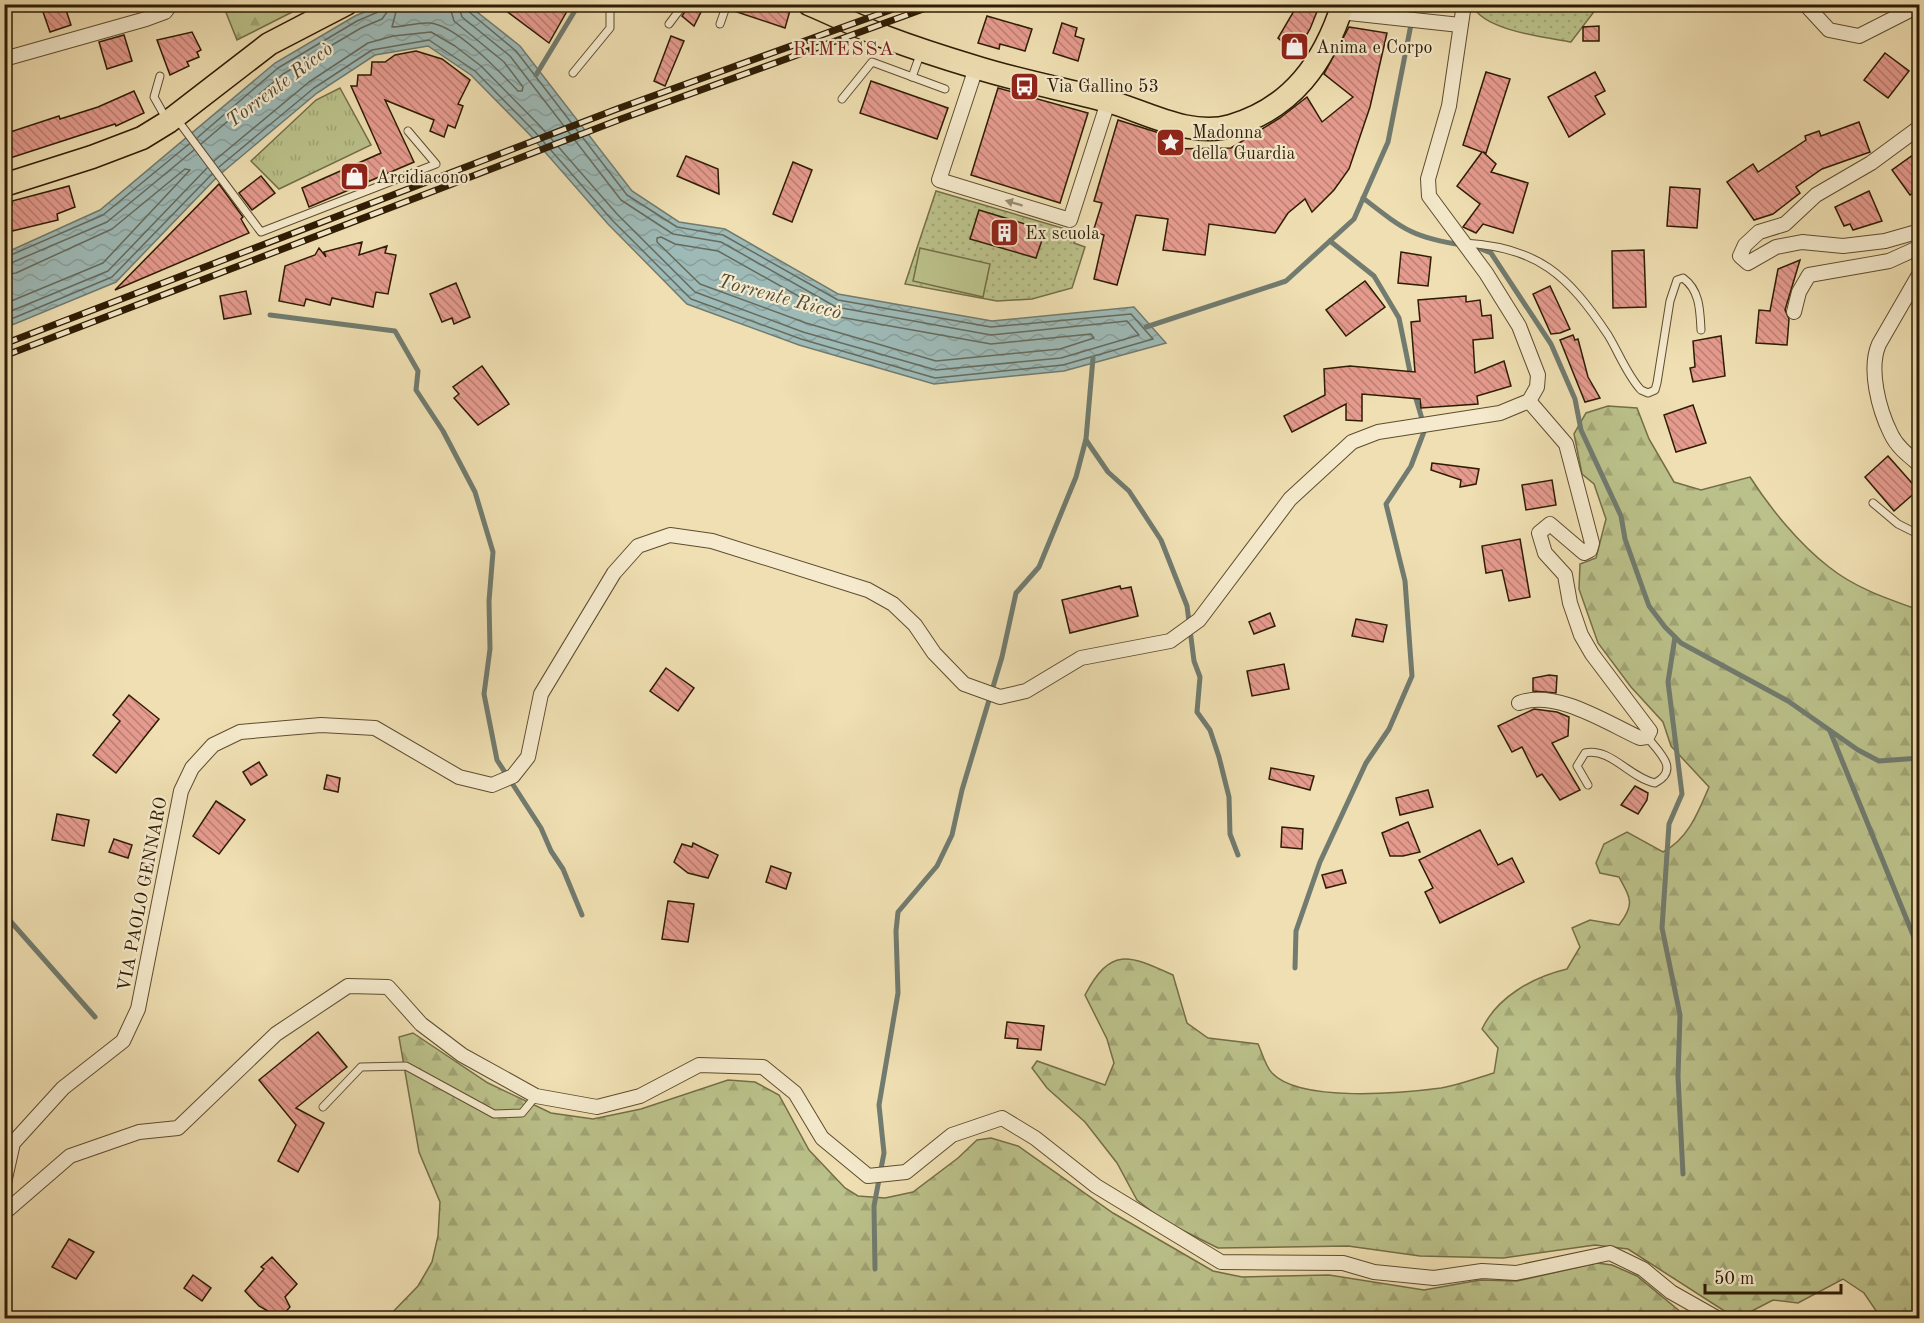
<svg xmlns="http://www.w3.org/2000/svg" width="1924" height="1323" font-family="'Old Standard TT',serif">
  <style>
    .grass { fill: url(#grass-tufts); stroke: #746e46; stroke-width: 1.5 }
    .forest { fill: url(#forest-firs); stroke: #746e46; stroke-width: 1.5 }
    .park { fill: url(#park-dots); stroke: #746e46; stroke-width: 1.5 }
    .pitch { fill: #bbc18a; stroke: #746e46; stroke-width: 1.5 }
    .water { fill: url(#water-waves); stroke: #717b6f; stroke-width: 1.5 }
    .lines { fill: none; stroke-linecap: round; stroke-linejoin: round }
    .shore { stroke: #666b5d; stroke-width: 1.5 }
    .stream { stroke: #717b6f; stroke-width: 5 }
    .building { fill: url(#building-back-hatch); stroke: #2e1c03; stroke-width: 1.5 }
    .lane-casing { stroke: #5e4d2f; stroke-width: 9 }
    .street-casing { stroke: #5e4d2f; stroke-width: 16 }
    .primary-casing { stroke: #2e1c03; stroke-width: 25 }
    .lane { stroke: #f5eacd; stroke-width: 7 }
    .street { stroke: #f5eacd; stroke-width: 14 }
    .primary { stroke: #efdfb2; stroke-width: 22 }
    .rail-casing { stroke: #2e1c03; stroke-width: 7 }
    .rail { stroke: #f5eacd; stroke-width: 4.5; stroke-dasharray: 14; stroke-linecap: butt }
    .oneway { fill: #9b8d72 }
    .labels { text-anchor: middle; stroke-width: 4.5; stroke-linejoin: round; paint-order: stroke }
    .poi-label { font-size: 18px; fill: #2e1c03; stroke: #f5eacd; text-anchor: start }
    .street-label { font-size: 18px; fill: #2e1c03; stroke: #f5eacd }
    .neighbourhood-label { font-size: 20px; letter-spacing: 1.5px; fill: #7a1f14; stroke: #f5eacd }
    .water-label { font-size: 20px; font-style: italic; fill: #504b39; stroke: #f5eacd }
  </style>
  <defs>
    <pattern id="grass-tufts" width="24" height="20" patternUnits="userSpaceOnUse" patternTransform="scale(1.5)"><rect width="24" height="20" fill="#bbc18a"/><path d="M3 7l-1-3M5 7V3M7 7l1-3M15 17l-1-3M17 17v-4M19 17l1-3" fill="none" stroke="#a1a575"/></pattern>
    <pattern id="forest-firs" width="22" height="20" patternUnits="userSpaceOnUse" patternTransform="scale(1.5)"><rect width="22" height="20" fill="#bbc18a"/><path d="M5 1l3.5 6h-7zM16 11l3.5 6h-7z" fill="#a1a575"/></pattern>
    <pattern id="park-dots" width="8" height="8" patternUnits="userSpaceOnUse" patternTransform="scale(1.5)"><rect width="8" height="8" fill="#bbc18a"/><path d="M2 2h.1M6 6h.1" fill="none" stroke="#a1a575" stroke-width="1.8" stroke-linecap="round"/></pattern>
    <pattern id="water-waves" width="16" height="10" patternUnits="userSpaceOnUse" patternTransform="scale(1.5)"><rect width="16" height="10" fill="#9ebab7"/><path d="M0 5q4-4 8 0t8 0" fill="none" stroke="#889f9c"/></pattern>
    <pattern id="building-back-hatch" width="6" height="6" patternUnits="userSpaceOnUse" patternTransform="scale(1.5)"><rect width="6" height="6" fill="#e69b8f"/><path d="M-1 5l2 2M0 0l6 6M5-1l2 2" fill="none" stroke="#bb7e73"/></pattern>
  </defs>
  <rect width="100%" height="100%" fill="#efdfb2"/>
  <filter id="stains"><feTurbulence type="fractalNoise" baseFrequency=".00333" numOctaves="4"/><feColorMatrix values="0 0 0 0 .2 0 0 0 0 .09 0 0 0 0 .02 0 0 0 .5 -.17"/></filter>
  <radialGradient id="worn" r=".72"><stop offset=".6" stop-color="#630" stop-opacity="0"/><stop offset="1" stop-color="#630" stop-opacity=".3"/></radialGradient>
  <!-- grass -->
  <polygon class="grass" points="340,88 371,145 279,189 251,161 316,100"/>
  <!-- forest -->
  <g class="forest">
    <polygon points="223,5 306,5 237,40"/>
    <path d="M1608 406 1637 408 1649 439 1674 482 1701 490 1750 477C1770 508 1799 544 1829 567 1855 588 1888 599 1919 610V1318H1881L1864 1293 1843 1279 1798 1303 1773 1300 1750 1312H1726L1628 1249 1595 1245 1503 1258 1420 1256 1348 1246 1218 1248 1164 1221 1137 1200 1117 1163 1085 1122 1047 1088 1032 1068 1037 1061 1105 1085 1114 1063 1107 1039 1085 995C1111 946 1129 955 1173 975L1187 1023 1208 1038 1258 1044C1262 1052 1265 1066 1272 1073 1300 1103 1403 1093 1441 1088 1459 1085 1477 1078 1494 1073L1498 1048 1482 1029C1497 997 1533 977 1567 969L1580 947 1572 928 1590 920 1619 925C1635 904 1631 899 1619 877L1600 873 1596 863 1604 844 1627 832 1663 852C1688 839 1698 813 1709 787L1671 746 1663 722 1631 687 1598 643 1579 589 1580 564 1596 558 1606 519 1594 484 1582 474 1574 434 1586 413Z"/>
    <polygon points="413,1033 488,1083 551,1113 593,1119 641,1109 728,1080 755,1082 779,1095 809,1150 845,1188 858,1196 885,1198 913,1192 958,1158 977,1140 991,1138 1018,1146 1113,1213 1213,1271 1242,1277 1329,1275 1424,1290 1480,1280 1517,1281 1597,1263 1612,1265 1637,1276 1688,1318 387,1318 418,1286 432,1262 438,1236 440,1202 419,1152 399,1037"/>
  </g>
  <!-- park -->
  <g class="park">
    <path d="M1472 5H1599L1571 42C1545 37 1484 31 1472 5Z"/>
    <polygon points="936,191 1079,233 1074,243 1085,247 1072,288 1032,299 997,301 905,284"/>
  </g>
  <!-- pitch -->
  <polygon class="pitch" points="920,248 990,264 983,297 913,281"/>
  <!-- water -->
  <polygon class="water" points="467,4 520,46 632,191 679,222 725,229 838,294 992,321 1134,307 1166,343 1064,371 934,384 799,345 687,304 608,224 531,136 471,75 428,46 375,55 317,93 218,176 116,282 5,328 5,253 100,210 275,63 355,16 381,5"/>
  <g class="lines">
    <!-- shore -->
    <g class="shore">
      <path d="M398 4 392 27C404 27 417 22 430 23 456 25 500 72 518 91H522L523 87 504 62 454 21 449 4"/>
      <polyline points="197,138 278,68 357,21 378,12 381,4"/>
      <polyline points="201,144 283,74 361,28 382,19 387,12 389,4"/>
      <polyline points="214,161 309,82 368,43 393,36 431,32 455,46 481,66 541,127 617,214 695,292 803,332 936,370 1061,358 1139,335 1127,321 991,335 836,307 721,242 673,234 621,200 510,56 462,17 458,4"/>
      <polyline points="219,167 314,88 372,50 429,40 475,71 535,132 612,220 691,299 801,339 935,378 1063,365 1153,339 1131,314 991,327 838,300 723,235 677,227 627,195 516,51 468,11 466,4"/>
      <polygon points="661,237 675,244 718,251 834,316 991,344 1091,334 1094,338 1060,349 936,361 806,323 700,284 657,242 657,238"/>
      <polyline points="4,258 103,215 189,144"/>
      <polyline points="4,266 107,222 194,150"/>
      <polyline points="4,275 16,273 112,229 185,169 190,170 103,263 4,304"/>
      <polyline points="4,314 108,271 207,168"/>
      <polyline points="4,322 112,277 212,174"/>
    </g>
    <!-- stream -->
    <g class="stream">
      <polyline points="536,75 579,4"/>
      <path d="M1363 198C1403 229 1413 238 1463 245"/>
      <polyline points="1330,241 1374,276 1399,318 1411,377"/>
      <polyline points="1476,247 1491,253 1551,344 1575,399 1581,430 1621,516 1625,539 1649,606 1665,627 1681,643 1788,701 1858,750 1879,761 1920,758"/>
      <polyline points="270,315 395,331 418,371 416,390 443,431 475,492 493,552 489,601 490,649 484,694 497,760 541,828 551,851 563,869 582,915"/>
      <polyline points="1146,327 1286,281 1354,219 1388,142 1415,4"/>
      <polyline points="1086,440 1108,472 1129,491 1161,540 1187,606 1194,661 1200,677 1197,712 1210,730 1219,757 1229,797 1230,834 1238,855"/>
      <polyline points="1675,637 1668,682 1682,794 1669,824 1662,928 1680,1015 1678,1077 1683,1174"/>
      <polyline points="1830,731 1920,952"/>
      <polyline points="4,914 95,1017"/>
      <polyline points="1295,968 1296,931 1320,862 1366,763 1389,729 1412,676 1405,581 1386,504 1411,466 1425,429 1414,392"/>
      <polyline points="875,1269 874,1206 884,1153 879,1105 898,993 896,931 898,912 937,866 952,835 962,790 1002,657 1016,593 1039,567 1076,477 1086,439 1093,358"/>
    </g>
  </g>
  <!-- building -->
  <g class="building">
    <polygon points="57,4 64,4 71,25 50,32 42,9"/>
    <polygon points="497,4 571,4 549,43"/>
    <polygon points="690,4 705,4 694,26 682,16"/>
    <polygon points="732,4 783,4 791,7 785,28 731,10"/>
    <polygon points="1298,4 1320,4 1310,29 1296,53 1278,38"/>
    <polygon points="987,16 1032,29 1025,51 1000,44 999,49 978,43"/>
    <polygon points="1062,23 1077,28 1075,36 1084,39 1078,61 1053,53"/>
    <polygon points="1599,26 1599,41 1583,41 1583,27"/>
    <polygon points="1349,27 1387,33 1370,107 1349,169 1334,190 1312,212 1305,199 1288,213 1275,233 1209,224 1205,255 1163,250 1168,219 1136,215 1117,285 1094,279 1104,235 1093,232 1102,203 1094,201 1118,120 1172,137 1169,149 1231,148 1280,118 1307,97 1322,122 1353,97 1324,74"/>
    <polygon points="192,32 201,50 197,52 199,57 187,62 189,66 170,75 157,40"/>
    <polygon points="124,35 132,61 107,69 99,42"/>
    <polygon points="671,36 684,41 665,86 654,81"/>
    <polygon points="416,51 442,59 470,80 458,104 463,106 455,128 448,125 444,137 430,131 434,120 385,100 414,162 309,207 302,188 381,153 351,86 357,86 358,75 371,75 372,62 385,62 395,55"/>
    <polygon points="1885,53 1909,71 1888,98 1864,80"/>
    <polygon points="1486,72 1510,79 1486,153 1483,152 1496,164 1491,172 1528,183 1513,233 1483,224 1476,233 1463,227 1480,204 1457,186 1482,152 1463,145"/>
    <polygon points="1595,72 1605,91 1595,96 1605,114 1569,137 1548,97"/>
    <polygon points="871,81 948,108 937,139 860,113"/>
    <polygon points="998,88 1088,113 1060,203 971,175"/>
    <polygon points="134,91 144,113 116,126 115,124 4,160 4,134 59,116 60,119 98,107"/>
    <polygon points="1859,122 1870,152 1822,169 1796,187 1800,193 1773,214 1754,220 1727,182 1753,164 1758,172 1806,140 1805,136 1819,131 1821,136"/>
    <polygon points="1920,150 1920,188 1910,195 1892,170"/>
    <polygon points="686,156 718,169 719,194 677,176"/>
    <polygon points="793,162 812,170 792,222 773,214"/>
    <polygon points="261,176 275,193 252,210 239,193"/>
    <polygon points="219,184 243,217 241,219 249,233 115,290"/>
    <polygon points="69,186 75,207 57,214 58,220 4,233 4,208 12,205 12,201"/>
    <polygon points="1670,187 1700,189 1697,228 1667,226"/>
    <polygon points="1869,191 1882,221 1853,230 1850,224 1844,226 1835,207"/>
    <polygon points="979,210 1038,228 1035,238 1042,240 1036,258 970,239"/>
    <polygon points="362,242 359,255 387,246 385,253 396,255 388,294 376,292 373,307 332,298 330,305 306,299 304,306 279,301 285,266 315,255 319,248 326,257 324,252"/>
    <polygon points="1644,250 1646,307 1613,308 1612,251"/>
    <polygon points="1401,252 1431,257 1428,286 1398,283"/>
    <polygon points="1800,260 1785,310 1789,319 1787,345 1756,343 1759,310 1770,311 1778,269"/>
    <polygon points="1365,281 1385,307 1346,336 1326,310"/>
    <polygon points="456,283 470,317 454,324 452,318 442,322 430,294"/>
    <polygon points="1550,286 1570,329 1560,333 1551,334 1533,294"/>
    <polygon points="246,291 251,314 224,319 220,296"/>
    <polygon points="1466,296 1466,302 1480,300 1482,316 1491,315 1493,338 1473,340 1475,373 1504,361 1511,386 1477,396 1478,404 1421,408 1420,399 1362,394 1362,421 1346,420 1346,404 1292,432 1284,416 1325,395 1324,369 1350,366 1415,372 1411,322 1420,321 1418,300"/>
    <polygon points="1573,335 1575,340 1578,339 1588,377 1600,398 1585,402 1560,340"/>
    <polygon points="1721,336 1725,376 1693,382 1690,368 1695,367 1693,341"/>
    <polygon points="482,366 509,404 478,425 454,398 459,394 453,387"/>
    <polygon points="1693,405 1706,443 1676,452 1664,415"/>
    <polygon points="1888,456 1918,490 1894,511 1865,477"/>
    <polygon points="1432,463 1479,469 1476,484 1460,487 1461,480 1431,470"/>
    <polygon points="1552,480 1556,505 1526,510 1522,485"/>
    <polygon points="1520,539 1530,597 1509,601 1502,570 1486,573 1482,546"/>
    <polygon points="1120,586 1121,589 1131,587 1138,616 1070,633 1062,600"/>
    <polygon points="1270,613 1275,626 1254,634 1249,622"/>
    <polygon points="1356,619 1387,625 1383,642 1352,636"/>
    <polygon points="1284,664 1289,689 1252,696 1247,671"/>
    <polygon points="666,668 694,688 678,711 650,691"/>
    <polygon points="1549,675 1557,676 1556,693 1533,691 1533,678"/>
    <polygon points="129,695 159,719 116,773 93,755 120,721 113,715"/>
    <polygon points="1534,709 1557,712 1569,717 1568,736 1552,743 1580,790 1560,800 1542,774 1537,777 1522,747 1512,752 1498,726"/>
    <polygon points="259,762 267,775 251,785 243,772"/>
    <polygon points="1271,768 1314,776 1310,790 1269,779"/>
    <polygon points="327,775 340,778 338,792 324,789"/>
    <polygon points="1635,786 1648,793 1647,800 1638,814 1621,805"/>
    <polygon points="1428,790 1433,807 1400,815 1396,798"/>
    <polygon points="216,801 245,820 219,854 193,836"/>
    <polygon points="57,814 89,820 84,846 52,840"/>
    <polygon points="1408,822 1420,852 1403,856 1390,856 1382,833"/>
    <polygon points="1282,827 1303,829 1302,849 1281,847"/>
    <polygon points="1480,830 1498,865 1512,858 1524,882 1440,923 1425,892 1433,888 1419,860"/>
    <polygon points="114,839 132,845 128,858 109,852"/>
    <polygon points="693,843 718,855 708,878 688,873 674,862 682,844 692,847"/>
    <polygon points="771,866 791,873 786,889 766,882"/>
    <polygon points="1342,870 1346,883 1326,888 1322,875"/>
    <polygon points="668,901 694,904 688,942 662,939"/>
    <polygon points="1007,1022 1044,1026 1041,1050 1017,1048 1018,1039 1005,1038"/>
    <polygon points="318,1032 347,1067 296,1108 324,1123 298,1172 278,1161 296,1125 259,1080"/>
    <polygon points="69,1239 94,1252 76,1279 52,1267"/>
    <polygon points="272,1257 297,1284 285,1297 290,1307 280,1318 259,1306 245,1291 264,1269 261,1267"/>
    <polygon points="193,1275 211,1288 202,1301 184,1288"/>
  </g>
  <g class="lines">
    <defs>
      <g id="lane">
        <polyline points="669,24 684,4"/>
        <polyline points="720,24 727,4"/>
        <polyline points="573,73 610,28 610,4"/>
        <polyline points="160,76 154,97 167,120"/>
        <polyline points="912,77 921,52"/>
        <polyline points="842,99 872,62 945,89"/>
        <polyline points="176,118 261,232 436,164 408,131"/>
        <path d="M1464 243C1538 247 1568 275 1608 335 1619 353 1627 375 1641 390L1648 393 1655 390 1657 383 1670 301 1677 280 1683 278C1700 290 1700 311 1701 330"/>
        <polyline points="1873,503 1898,524 1920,535"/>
        <path d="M1588 785 1577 766 1585 753C1610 747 1630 778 1655 783 1680 770 1660 753 1647 737"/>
        <polyline points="323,1107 361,1067 406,1066 494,1114 522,1113 536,1096"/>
      </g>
      <g id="street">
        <polyline points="1805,4 1829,30 1859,36 1920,5"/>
        <polyline points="1340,12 1460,25"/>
        <polyline points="4,59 146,19 165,12 171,4"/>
        <polyline points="976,68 939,180 1070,220 1108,102"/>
        <polyline points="1920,127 1871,163 1816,195 1785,224 1759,232 1745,245 1740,256 1748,263 1776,247 1802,242 1843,246 1885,241 1920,231"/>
        <path d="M1920 273 1879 344C1868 369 1879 410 1891 434 1897 447 1909 456 1920 465"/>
        <polyline points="1794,312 1799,292 1809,275 1889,261 1920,247"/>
        <path d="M1519 703C1556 689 1607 723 1640 738L1647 737 1650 731 1592 654 1581 635 1570 603 1565 575 1545 553 1539 533 1550 524 1584 553 1590 550 1592 543 1566 444 1529 401"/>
        <polyline points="4,1183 13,1143 63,1088 123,1041 138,1009 181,791 192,768 213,745 240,732 321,725 375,728 459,777 492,785 513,776 528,757 541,694 614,573 638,546 670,535 712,541 868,590 893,604 915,625 934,653 964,684 1000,697 1026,691 1081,658 1170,641 1199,620 1290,499 1352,442 1378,432 1500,413 1529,401 1537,387 1538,375 1519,326 1486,273 1429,196 1428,179 1449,106 1464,4"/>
        <polyline points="4,1213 70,1156 139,1132 178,1128 276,1034 348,986 388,987 421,1024 462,1055 536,1096 597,1107 640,1096 699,1065 763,1067 795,1093 822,1138 868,1176 906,1172 952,1135 1002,1118 1035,1138 1096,1186 1221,1262 1343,1263 1374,1272 1434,1278 1482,1271 1516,1273 1610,1253 1643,1269 1671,1292 1717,1318"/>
      </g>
      <g id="primary">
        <path d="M809 4C835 15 859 27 885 37 914 48 945 58 975 67 1019 81 1064 89 1108 101 1146 112 1190 138 1231 126 1292 108 1324 63 1343 4"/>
        <polyline points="4,185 92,157 142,138 168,122 269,44 346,4"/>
      </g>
    </defs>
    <!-- lane casing -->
    <use href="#lane" class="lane-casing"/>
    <!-- street casing -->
    <use href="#street" class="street-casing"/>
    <!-- primary casing -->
    <use href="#primary" class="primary-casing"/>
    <!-- lane -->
    <use href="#lane" class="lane"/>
    <!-- street -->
    <use href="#street" class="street"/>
    <!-- primary -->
    <use href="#primary" class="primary"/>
    <defs>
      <g id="rail">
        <polyline points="4,344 617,109 907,4"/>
        <polyline points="4,356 621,119 937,4"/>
      </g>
    </defs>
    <!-- rail casing -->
    <use href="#rail" class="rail-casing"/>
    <!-- rail -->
    <use href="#rail" class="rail"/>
  </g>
  <!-- one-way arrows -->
  <defs><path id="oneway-solid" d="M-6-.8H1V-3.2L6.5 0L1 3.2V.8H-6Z" transform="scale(1.5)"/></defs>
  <use class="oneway" href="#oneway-solid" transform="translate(1014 203) rotate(-163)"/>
  <!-- icons -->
  <defs>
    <symbol id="shop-square" viewBox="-11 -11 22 22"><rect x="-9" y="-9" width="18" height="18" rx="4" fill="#8f2418" stroke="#f5eacd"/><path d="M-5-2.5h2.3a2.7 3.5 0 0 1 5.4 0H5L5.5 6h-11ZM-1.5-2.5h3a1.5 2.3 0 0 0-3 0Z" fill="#fff"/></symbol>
    <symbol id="bus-square" viewBox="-11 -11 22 22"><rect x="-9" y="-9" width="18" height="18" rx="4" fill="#8f2418" stroke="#f5eacd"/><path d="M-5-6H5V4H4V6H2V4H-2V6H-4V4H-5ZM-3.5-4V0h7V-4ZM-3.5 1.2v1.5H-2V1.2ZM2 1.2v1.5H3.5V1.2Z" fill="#fff"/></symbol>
    <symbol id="sight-square" viewBox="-11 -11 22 22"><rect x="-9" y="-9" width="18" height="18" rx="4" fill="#8f2418" stroke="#f5eacd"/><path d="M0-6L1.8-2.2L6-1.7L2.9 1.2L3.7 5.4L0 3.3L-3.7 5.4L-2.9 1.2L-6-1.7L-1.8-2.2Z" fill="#fff"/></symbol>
    <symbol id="building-square" viewBox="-11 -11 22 22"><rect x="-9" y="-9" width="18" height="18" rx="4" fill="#8f2418" stroke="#f5eacd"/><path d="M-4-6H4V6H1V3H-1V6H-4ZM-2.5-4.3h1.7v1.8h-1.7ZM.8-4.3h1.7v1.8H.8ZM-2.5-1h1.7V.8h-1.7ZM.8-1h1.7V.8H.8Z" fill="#fff"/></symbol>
  </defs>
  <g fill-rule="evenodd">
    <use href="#shop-square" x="1278" y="30" width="33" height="33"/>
    <use href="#bus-square" x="1008" y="70" width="33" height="33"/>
    <use href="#sight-square" x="1154" y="126" width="33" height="33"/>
    <use href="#shop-square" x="338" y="160" width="33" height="33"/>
    <use href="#building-square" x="988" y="216" width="33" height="33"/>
  </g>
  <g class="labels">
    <!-- poi labels -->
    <g class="poi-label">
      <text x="1316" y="53">Anima e Corpo</text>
      <text x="1046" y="92">Via Gallino 53</text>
      <text x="1192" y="138">Madonna<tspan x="1192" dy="21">della Guardia</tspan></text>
      <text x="376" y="183">Arcidiacono</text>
      <text x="1025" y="239">Ex scuola</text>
    </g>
    <!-- street labels -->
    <g class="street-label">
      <text transform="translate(142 894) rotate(-79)" y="6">VIA PAOLO GENNARO</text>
    </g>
    <!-- neighbourhood labels -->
    <g class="neighbourhood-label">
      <text x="844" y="55">RIMESSA</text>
    </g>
    <!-- water labels -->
    <g class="water-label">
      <text transform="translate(279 84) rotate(-37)" y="7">Torrente Riccò</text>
      <text transform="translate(780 296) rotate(15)" y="7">Torrente Riccò</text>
    </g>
  </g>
  <!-- margin -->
  <rect width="1924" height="1323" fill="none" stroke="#efdfb2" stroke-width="24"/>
  <rect x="6" y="6" width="1912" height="1311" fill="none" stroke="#2e1c03" stroke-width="3"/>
  <rect x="12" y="12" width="1900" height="1299" fill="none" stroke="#2e1c03" stroke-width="1.5"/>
  <!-- scale -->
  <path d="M1705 1284v9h136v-9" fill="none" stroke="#2e1c03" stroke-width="3"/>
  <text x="1714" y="1284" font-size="18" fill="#2e1c03" stroke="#f5eacd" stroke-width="4.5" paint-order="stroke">50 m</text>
  <rect width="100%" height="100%" filter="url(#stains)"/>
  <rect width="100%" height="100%" fill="url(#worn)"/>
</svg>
